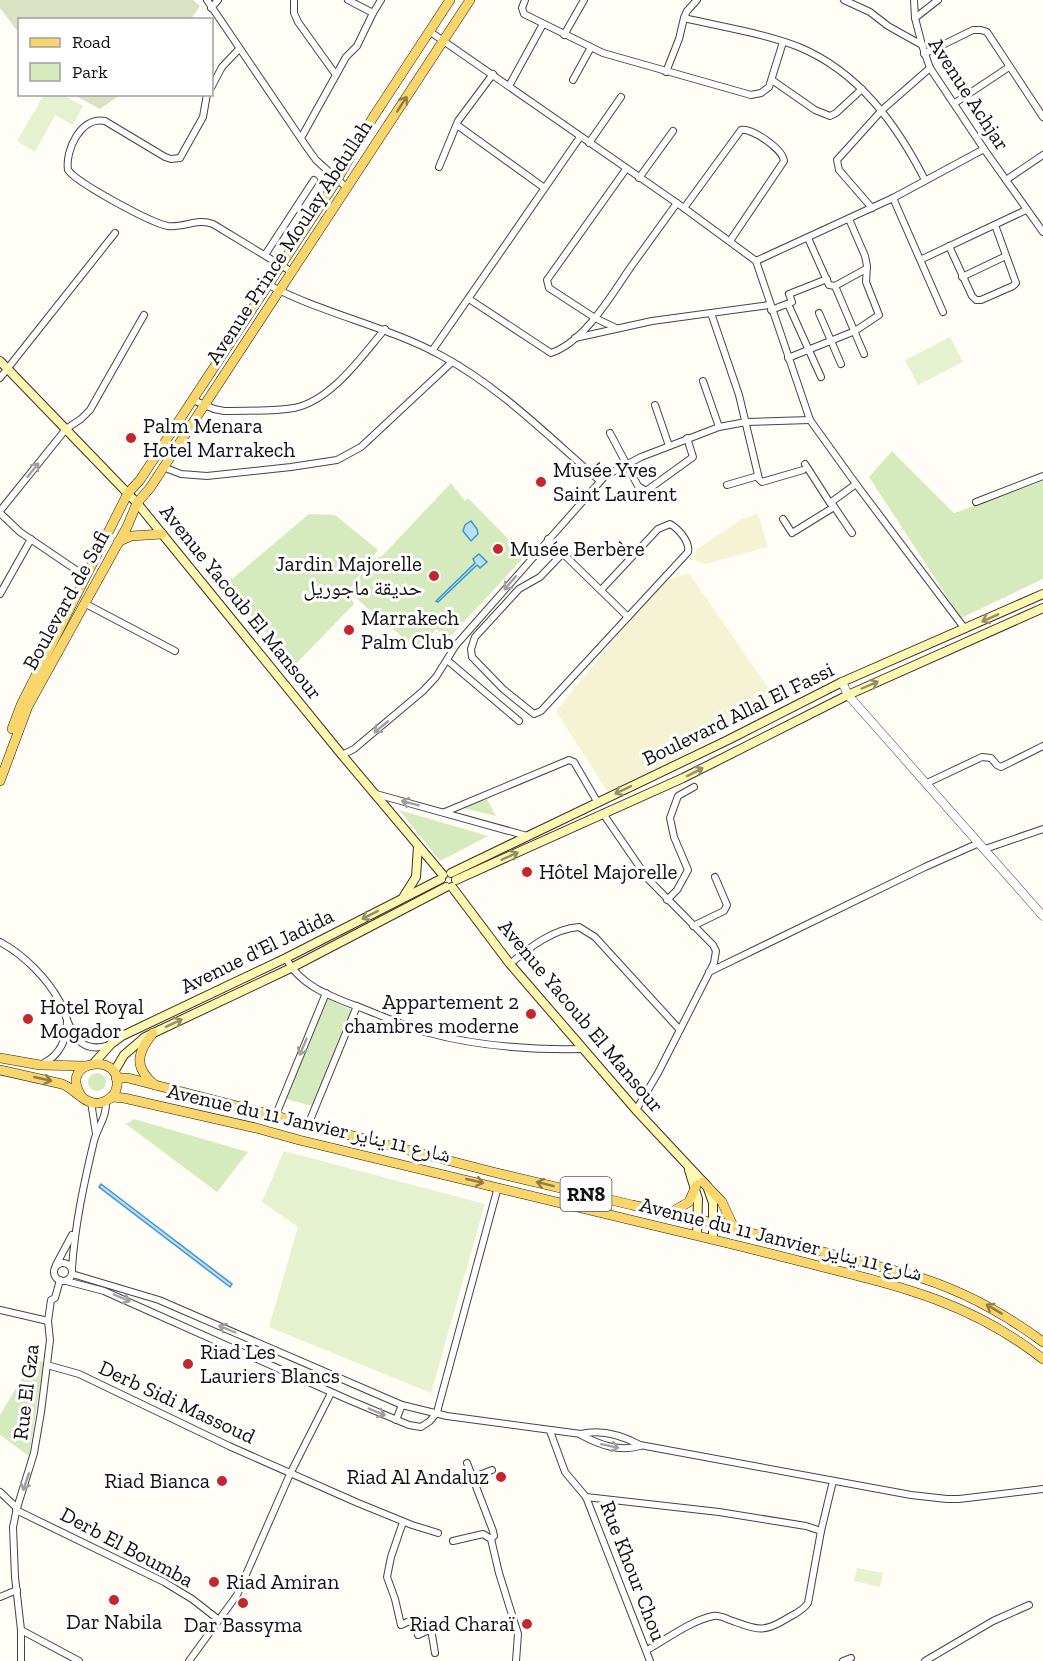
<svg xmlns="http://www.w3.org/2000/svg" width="1043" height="1661" font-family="'Zilla Slab','Noto Naskh Arabic',serif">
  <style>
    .farmland { fill: #f6f3d4 }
    .green { fill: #d5ebbd }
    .cemetery { fill: #d9e3c4 }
    .pitch { fill: #e6f2cf }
    .water { fill: #b9e0f7; stroke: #3f96cf; stroke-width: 1.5 }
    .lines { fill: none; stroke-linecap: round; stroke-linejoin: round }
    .minor-casing { stroke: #444; stroke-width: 8 }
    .tertiary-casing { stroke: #444; stroke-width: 9 }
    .secondary-casing { stroke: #333; stroke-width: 10 }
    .primary-casing { stroke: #222; stroke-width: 10 }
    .minor { stroke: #fff; stroke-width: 6 }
    .tertiary { stroke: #fff; stroke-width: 8 }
    .secondary { stroke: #fff6b0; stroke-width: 8 }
    .primary { stroke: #f9d66b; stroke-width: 9 }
    .oneway { stroke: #917d42 }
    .oneway2 { stroke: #a0a0a0 }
    .oneway3 { stroke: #948f68 }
    .poi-dot { fill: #c4262e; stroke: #fff; stroke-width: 2 }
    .labels { text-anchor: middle; stroke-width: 6; stroke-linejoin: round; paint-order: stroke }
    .shield { fill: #fff; stroke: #585858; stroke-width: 1.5 }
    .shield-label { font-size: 20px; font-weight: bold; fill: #111 }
    .street-label { font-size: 21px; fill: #111; stroke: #fff }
    .poi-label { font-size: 21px; fill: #111; stroke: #fff; text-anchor: start }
  </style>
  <rect width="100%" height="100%" fill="#fffdf5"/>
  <!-- farmland -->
  <g class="farmland">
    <polygon points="758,514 768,547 706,564 696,561 694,557 697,549 742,519"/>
    <polygon points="689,573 778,702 610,796 556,711 662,581"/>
  </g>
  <!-- green -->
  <g class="green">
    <polygon points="892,451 954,513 1043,481 1043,579 961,618 869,477"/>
    <path d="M451 483 465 501 468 498 525 556 448 639 436 629 419 650C396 631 371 613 350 592L371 560 382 556Z"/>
    <polygon points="309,514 335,515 378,550 348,591 354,604 294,666 225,585"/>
    <polygon points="487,799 496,816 463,808"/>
    <polygon points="399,810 488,836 440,861"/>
    <polygon points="328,999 351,1010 312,1106 286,1099"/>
    <circle cx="97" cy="1082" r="9"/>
    <polygon points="134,1119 248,1152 217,1192 126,1124"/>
    <polygon points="33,1360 44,1362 29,1456 0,1435 0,1415"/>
  </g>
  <!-- cemetery -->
  <g class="cemetery">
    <polygon points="0,0 193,0 200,6 191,19 20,20 19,33 0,8"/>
    <polygon points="74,95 120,94 120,95 100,109"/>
  </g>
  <!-- pitch -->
  <g class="pitch">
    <polygon points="44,95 63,95 83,106 73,125 55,115 35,152 17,141"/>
    <polygon points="950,337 963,362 918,385 905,360"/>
    <polygon points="284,1151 485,1204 431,1393 269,1327 298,1227 262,1202"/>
    <polygon points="857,1568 883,1573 880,1587 854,1581"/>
  </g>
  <!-- water -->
  <g class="water">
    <polygon points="471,521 477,529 478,534 471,541 463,531 465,525"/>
    <polygon points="479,554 487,562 480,568 477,565 438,602 436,601 475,563 473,559"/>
    <polygon points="101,1184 232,1284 230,1287 99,1187"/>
  </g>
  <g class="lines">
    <defs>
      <g id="minor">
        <polyline points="207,0 308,149 316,160 347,188"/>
        <polyline points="294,0 294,13 298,22 336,75 301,138"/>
        <polyline points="348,0 373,13 381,0"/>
        <polyline points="525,0 522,8 524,14 603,53 751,95 761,93 769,87 783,42"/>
        <polyline points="844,0 870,12 888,26 922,45 930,68 984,149 1043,232"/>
        <polyline points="914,0 915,18 922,45"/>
        <polyline points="211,8 218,0"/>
        <path d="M684 18C722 27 763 33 799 47 859 72 897 125 925 180"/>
        <polyline points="915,18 938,0"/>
        <polyline points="429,31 684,208 756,261 810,420 856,484 965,629"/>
        <polyline points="564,35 584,0"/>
        <polyline points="924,54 973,30 981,30 987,32 1043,117"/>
        <polyline points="666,72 679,39 684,18 687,11 697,0"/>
        <polyline points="336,75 346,57 357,46 373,13"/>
        <polyline points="573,80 590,49"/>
        <polyline points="772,80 815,110 830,116 836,113 862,89"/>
        <polyline points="212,86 222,67 239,49"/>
        <polyline points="509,86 543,24"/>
        <path d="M207 94 203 117 180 158 171 159 165 157 105 121C81 116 65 150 68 170 77 183 151 223 168 226 184 228 197 218 213 224L292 272"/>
        <polyline points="955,103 1009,67"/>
        <polyline points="457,125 543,187"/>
        <polyline points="589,143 621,97"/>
        <polyline points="439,167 458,121 493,74"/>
        <polyline points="639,178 673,131"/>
        <polyline points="1006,180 1043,155"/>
        <polyline points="893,198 943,312"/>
        <path d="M684 208 741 130C752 128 783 149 784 161L730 241"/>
        <polyline points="872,208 839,170 837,160 882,110 930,68"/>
        <polyline points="808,238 829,285 835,286 864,354"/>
        <polyline points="949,246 972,296 976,300 981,300 1013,286 1016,283 995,225"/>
        <polyline points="265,255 314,180"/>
        <polyline points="922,259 1026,210"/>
        <polyline points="756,261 893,198 984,149"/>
        <polyline points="962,277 1006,256"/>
        <path d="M269 285C323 314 387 326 442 356 501 388 549 437 600 481"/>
        <polyline points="835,286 866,269"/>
        <path d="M469 299 551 353C584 342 611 296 630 268 645 247 661 225 677 203"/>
        <polyline points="788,304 821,377"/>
        <polyline points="771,310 792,302 789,294 827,279"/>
        <polyline points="711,313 739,395 759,479 762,482 803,470"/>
        <polyline points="819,313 841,364"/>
        <polyline points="616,328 595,318 549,288 547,280 626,169"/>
        <polyline points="575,338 652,321 769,305"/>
        <polyline points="432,351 580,137"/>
        <polyline points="788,358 855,331 879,315 866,282 867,266 865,256 849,219"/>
        <polyline points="0,378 115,233"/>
        <polyline points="703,381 719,427"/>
        <path d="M193 400 214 409 224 411C247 410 271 412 294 408 331 401 362 356 385 329"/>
        <polyline points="655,405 669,446"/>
        <polyline points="610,433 638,486 646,491 693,457 687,438"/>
        <polyline points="805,464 830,503 856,484"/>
        <polyline points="163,467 181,474 207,476 291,467 337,460 361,447 452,362"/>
        <polyline points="727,485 758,476"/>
        <polyline points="976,502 1043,476"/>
        <polyline points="833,505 852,533"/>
        <polyline points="0,511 66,429 81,419 90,410 144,315"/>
        <polyline points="0,513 20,532 85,576"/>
        <polyline points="783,519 792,533 834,507"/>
        <polyline points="548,539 628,617"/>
        <path d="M563 553 540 577 519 589 475 637 471 649 472 657 503 689 534 714 541 711 688 552C690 542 679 529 670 524L658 529 601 590"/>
        <polyline points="0,594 31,539"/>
        <polyline points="84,603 175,651"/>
        <polyline points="447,660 519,721"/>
        <polyline points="342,755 354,749 423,691 436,677 456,645 605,476 641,457 719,427 746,422 810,420"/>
        <polyline points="927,783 982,757 991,758 997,765 1001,767 1043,746"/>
        <polyline points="376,794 527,836"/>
        <polyline points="445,812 569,760 574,762 598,803"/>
        <polyline points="604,815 648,879 713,945 716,951 714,963 658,1073 636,1110"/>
        <polyline points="985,849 1043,829"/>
        <polyline points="667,900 677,890 688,870 674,837 670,818 678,796 694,787"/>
        <polyline points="693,926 724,911 727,905 715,877"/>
        <path d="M0 942C24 955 47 978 60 1002 66 1014 70 1035 82 1043 90 1049 100 1048 109 1045"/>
        <path d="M286 958C300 987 335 998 364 1009 385 1017 407 1027 429 1033 477 1046 533 1050 583 1049"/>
        <path d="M510 964C530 947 553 929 579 927L595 937 679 1029"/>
        <polyline points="709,972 925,867 979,843"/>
        <path d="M44 1063C61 1054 67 1039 67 1020"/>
        <polyline points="91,1102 96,1134"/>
        <polyline points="275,1117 326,993"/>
        <polyline points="308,1125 357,1006"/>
        <circle cx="63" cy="1272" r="9"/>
        <polyline points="56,1265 72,1235"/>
        <path d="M72 1268C75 1224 84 1183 94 1141 98 1126 107 1117 106 1101"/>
        <path d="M72 1274 159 1300 402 1405 447 1416 581 1434C602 1429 621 1435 640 1445L911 1495 947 1499H959L1043 1489"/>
        <polyline points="66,1281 104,1291 349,1400 409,1425 421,1427 430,1421 437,1412 498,1187"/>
        <polyline points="0,1310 48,1321"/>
        <polyline points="47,1365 79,1374 229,1446 358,1503 412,1525 438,1533"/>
        <polyline points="396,1420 402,1405"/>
        <polyline points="550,1431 565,1472 586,1497 650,1661"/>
        <path d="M581 1435C600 1445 619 1452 640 1446"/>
        <polyline points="467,1463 493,1531 494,1536 491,1539"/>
        <polyline points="474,1477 492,1470"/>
        <polyline points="0,1492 17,1508"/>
        <path d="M586 1497 719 1512 806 1526 821 1531 808 1603C803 1611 794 1614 786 1619 762 1634 755 1629 730 1620 725 1618 719 1615 713 1616 690 1621 667 1639 647 1650"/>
        <polyline points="16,1510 164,1582 192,1599 219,1620"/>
        <polyline points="403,1522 391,1557 387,1577 395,1599 401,1625 414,1619 418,1635 431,1629 435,1653"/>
        <polyline points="821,1531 833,1481"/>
        <polyline points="453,1541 483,1534 491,1539 499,1573 518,1634 516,1661"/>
        <polyline points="0,1597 17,1590"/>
        <polyline points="21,1630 79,1661"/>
        <polyline points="21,1661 21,1630 15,1577 13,1527 17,1508 34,1453 41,1412 50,1340 48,1321 51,1300 55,1298 60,1280"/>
        <polyline points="189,1661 237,1595 290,1474 331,1393"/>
        <polyline points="843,1661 851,1658"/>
        <polyline points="925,1661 993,1621 1029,1605"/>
      </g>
      <polyline id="tertiary" points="842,682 848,695 1043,916"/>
      <g id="secondary">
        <polyline points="0,361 137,503 342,755 443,875"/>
        <polyline points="451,873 728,740 842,682 1043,594"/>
        <polyline points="456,880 683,778 848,695 1043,608"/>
        <polyline points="452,887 510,964 636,1110 707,1186 713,1203 713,1239"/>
        <polyline points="404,896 416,877 418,846"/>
        <polyline points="94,1063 111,1044 122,1036 286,958 441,879"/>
        <polyline points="114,1072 124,1055 145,1037 291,968 446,887"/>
        <polyline points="689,1170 698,1199 697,1235"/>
      </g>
      <g id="primary">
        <polyline points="118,542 131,536 162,534"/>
        <polyline points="12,729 21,705 128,493 140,480 337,180 372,119 450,0"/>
        <polyline points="0,781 28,706 127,527 137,503 150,488 470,0"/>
        <path d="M153 1033C137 1053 133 1067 155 1085"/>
        <polyline points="0,1058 40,1065 86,1066"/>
        <path d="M0 1070 62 1084C76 1089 86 1108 103 1102 109 1100 114 1096 116 1090 128 1051 55 1058 82 1097"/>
        <path d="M116 1078H128L493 1172 632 1205 694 1218 908 1274C958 1288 1001 1311 1043 1342"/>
        <path d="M111 1097 124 1098 256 1128 299 1140C418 1168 537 1198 656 1226 711 1239 765 1252 819 1266 904 1287 973 1304 1043 1359"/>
        <polyline points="703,1182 722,1202 735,1230"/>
        <polyline points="672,1212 689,1202 696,1186"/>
      </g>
    </defs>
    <!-- minor casing -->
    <use href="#minor" class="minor-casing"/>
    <!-- tertiary casing -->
    <use href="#tertiary" class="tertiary-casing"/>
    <!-- secondary casing -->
    <use href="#secondary" class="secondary-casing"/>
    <!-- primary casing -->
    <use href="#primary" class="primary-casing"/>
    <!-- minor -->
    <use href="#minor" class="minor"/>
    <!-- tertiary -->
    <use href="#tertiary" class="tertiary"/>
    <!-- secondary -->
    <use href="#secondary" class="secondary"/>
    <!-- primary -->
    <use href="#primary" class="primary"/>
  </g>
  <!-- one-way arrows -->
  <defs><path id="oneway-shaft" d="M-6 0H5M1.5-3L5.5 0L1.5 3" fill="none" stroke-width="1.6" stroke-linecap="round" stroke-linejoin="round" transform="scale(1.5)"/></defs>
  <g class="oneway">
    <use href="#oneway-shaft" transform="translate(402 104) rotate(-57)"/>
    <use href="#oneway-shaft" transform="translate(43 1079) rotate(13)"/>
    <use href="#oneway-shaft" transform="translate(475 1181) rotate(13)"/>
    <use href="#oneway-shaft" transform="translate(545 1184) rotate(-166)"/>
    <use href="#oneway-shaft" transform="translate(994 1309) rotate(-149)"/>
  </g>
  <g class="oneway2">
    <use href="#oneway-shaft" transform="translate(33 470) rotate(-51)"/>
    <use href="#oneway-shaft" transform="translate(510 583) rotate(131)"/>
    <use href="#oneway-shaft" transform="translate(381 727) rotate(140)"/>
    <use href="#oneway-shaft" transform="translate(410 803) rotate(-165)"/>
    <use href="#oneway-shaft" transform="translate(303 1047) rotate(113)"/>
    <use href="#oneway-shaft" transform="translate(122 1298) rotate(23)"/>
    <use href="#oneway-shaft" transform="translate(227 1329) rotate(-157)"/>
    <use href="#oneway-shaft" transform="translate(377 1412) rotate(23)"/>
    <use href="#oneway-shaft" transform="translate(610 1446) rotate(12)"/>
    <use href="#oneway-shaft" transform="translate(26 1482) rotate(109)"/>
  </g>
  <g class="oneway3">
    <use href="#oneway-shaft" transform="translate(990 618) rotate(156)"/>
    <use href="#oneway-shaft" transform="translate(870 685) rotate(-23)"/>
    <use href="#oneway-shaft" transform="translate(695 772) rotate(-27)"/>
    <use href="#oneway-shaft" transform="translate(623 790) rotate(154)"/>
    <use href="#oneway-shaft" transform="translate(510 856) rotate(-24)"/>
    <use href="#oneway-shaft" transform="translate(370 915) rotate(153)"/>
    <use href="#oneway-shaft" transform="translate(174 1023) rotate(-25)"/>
  </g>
  <!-- markers -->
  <g class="poi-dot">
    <circle cx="131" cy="438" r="6"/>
    <circle cx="541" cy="482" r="6"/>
    <circle cx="498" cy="549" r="6"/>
    <circle cx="434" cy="576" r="6"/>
    <circle cx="349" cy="630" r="6"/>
    <circle cx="527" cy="872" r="6"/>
    <circle cx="531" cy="1014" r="6"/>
    <circle cx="28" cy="1019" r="6"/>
    <circle cx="188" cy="1364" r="6"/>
    <circle cx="501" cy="1477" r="6"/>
    <circle cx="222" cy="1481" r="6"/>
    <circle cx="214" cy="1582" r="6"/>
    <circle cx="114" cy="1600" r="6"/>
    <circle cx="243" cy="1603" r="6"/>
    <circle cx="527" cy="1624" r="6"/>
  </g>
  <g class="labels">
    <!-- shield labels -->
    <rect class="shield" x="560.5" y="1177" width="51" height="34" rx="4.5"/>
    <g class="shield-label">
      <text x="586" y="1201">RN8</text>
    </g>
    <!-- street labels -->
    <g class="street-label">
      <text transform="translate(969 94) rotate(57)" y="7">Avenue Achjar</text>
      <text transform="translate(289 242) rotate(-57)" y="7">Avenue Prince Moulay Abdullah</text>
      <text transform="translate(66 600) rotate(-61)" y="7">Boulevard de Safi</text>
      <text transform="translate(241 602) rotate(51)" y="7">Avenue Yacoub El Mansour</text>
      <text transform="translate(738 714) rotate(-26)" y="7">Boulevard Allal El Fassi</text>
      <text transform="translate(257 951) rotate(-26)" y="7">Avenue d'El Jadida</text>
      <text transform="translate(581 1016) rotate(50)" y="7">Avenue Yacoub El Mansour</text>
      <text transform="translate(309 1123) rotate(13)" y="7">Avenue du 11 Janvier شارع 11 يناير</text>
      <text transform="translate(781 1239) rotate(14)" y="7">Avenue du 11 Janvier شارع 11 يناير</text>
      <text transform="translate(26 1392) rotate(-83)" y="7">Rue El Gza</text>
      <text transform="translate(177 1402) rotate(25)" y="7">Derb Sidi Massoud</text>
      <text transform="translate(127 1547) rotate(28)" y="7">Derb El Boumba</text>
      <text transform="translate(633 1571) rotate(69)" y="7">Rue Khour Chou</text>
    </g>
    <!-- poi labels -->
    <g class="poi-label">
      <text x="143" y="433">Palm Menara<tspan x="143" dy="24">Hotel Marrakech</tspan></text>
      <text x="553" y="477">Musée Yves<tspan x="553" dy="24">Saint Laurent</tspan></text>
      <text x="510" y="556">Musée Berbère</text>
      <text x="422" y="571" text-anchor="end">Jardin Majorelle<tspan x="422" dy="24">حديقة ماجوريل</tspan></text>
      <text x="361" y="625">Marrakech<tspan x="361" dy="24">Palm Club</tspan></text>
      <text x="539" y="879">Hôtel Majorelle</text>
      <text x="519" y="1009" text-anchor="end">Appartement 2<tspan x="519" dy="24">chambres moderne</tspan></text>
      <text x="40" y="1014">Hotel Royal<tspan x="40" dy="24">Mogador</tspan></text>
      <text x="200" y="1359">Riad Les<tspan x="200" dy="24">Lauriers Blancs</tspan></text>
      <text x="489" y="1484" text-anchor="end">Riad Al Andaluz</text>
      <text x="210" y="1488" text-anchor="end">Riad Bianca</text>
      <text x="226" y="1589">Riad Amiran</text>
      <text x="114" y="1629" text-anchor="middle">Dar Nabila</text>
      <text x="515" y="1631" text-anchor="end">Riad Charaï</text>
      <text x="243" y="1632" text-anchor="middle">Dar Bassyma</text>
    </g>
  </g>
  <!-- legend -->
  <rect x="18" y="18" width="195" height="78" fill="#ffffff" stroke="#a0a0a0" stroke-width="1.5"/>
  <rect x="30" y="38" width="30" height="9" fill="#f9d66b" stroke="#a0a0a0" stroke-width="1.5"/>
  <text x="72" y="48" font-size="18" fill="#111111">Road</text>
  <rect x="30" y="63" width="30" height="18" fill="#d5ebbd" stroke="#a0a0a0" stroke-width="1.5"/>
  <text x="72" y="78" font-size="18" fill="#111111">Park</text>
</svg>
